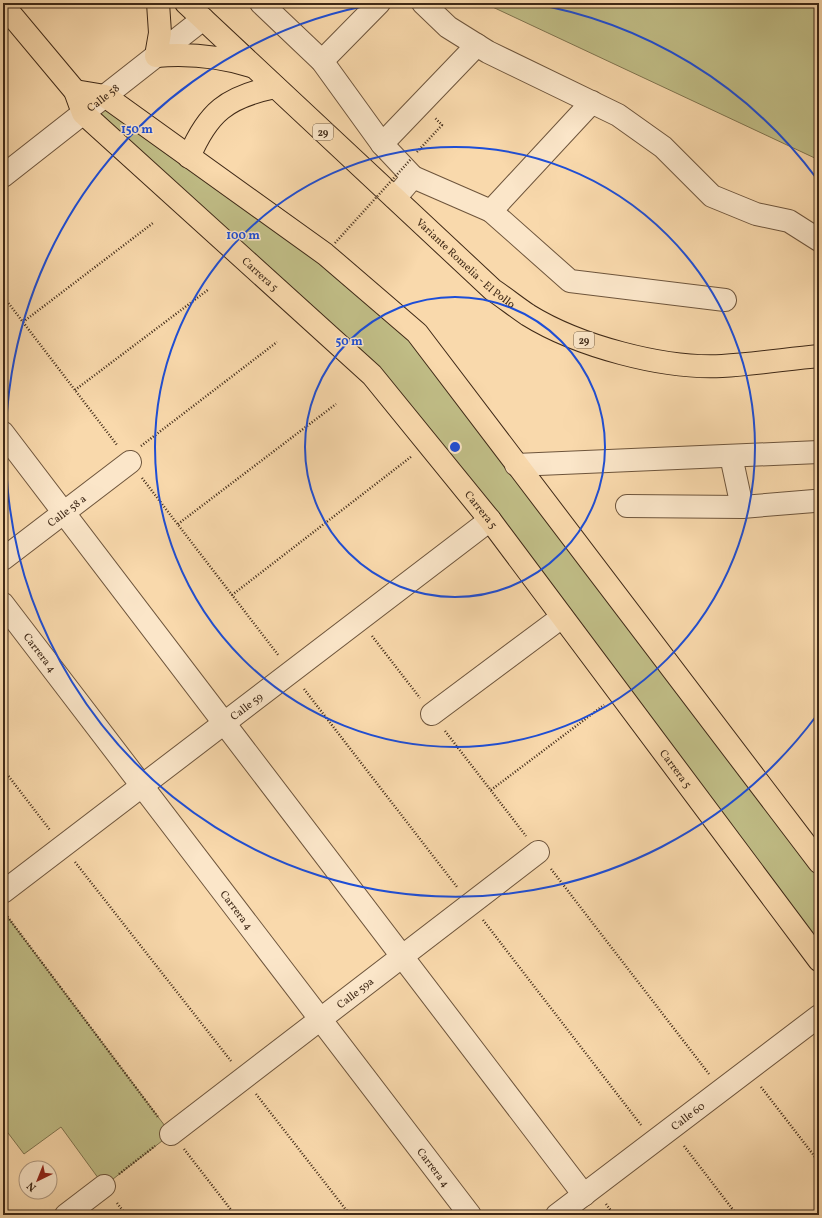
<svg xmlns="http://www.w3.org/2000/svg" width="822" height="1218" font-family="Vollkorn,serif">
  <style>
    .green { fill: #c1be87; stroke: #80744f }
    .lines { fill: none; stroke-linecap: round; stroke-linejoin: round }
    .minor-casing { stroke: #6e553c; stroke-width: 24 }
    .major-casing { stroke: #3f2917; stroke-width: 24 }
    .highway-casing { stroke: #3f2917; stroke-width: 24 }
    .path { stroke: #3f2917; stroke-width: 2.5; stroke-dasharray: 1 2; stroke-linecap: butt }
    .minor { stroke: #fbe6c9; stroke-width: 22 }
    .major { stroke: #f9d9ac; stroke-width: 22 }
    .highway { stroke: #f9d9ac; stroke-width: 22 }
    .path-bridge { stroke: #3f2917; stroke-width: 2.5; stroke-dasharray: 1 2; stroke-linecap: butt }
    .ring { fill: none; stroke: #1d4ed8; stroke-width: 2 }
    .labels { text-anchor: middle; stroke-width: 3; stroke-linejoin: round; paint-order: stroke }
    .shield { fill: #fbe6c9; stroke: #77624c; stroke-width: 1 }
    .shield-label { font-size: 10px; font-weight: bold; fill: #3f2917 }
    .street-label { font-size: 11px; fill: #3f2917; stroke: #fbe6c9 }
    .centre { fill: #1d4ed8; stroke: #fbe6c9; stroke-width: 2 }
    .ring-label { font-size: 12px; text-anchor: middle; font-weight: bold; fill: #1d4ed8; stroke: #fbe6c9; stroke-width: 3; stroke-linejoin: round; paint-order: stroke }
  </style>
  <rect width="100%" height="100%" fill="#f9d9ac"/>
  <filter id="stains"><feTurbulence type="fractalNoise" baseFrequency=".005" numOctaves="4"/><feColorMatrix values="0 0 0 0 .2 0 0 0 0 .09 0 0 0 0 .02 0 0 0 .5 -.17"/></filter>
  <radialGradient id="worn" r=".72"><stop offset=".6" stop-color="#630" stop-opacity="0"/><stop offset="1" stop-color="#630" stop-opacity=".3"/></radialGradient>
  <!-- green -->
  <g class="green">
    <polygon points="484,3 819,3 819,160"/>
    <polygon points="105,96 417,333 819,862 819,960 372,375 83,113"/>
    <polygon points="3,911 171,1134 104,1186 61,1127 24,1154 5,1129 3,1130"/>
  </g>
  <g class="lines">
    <defs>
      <g id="minor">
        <polyline points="261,3 322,61 382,144 477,45"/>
        <polyline points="423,3 448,27 488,52 618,115 663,147 712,196 756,214 789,221 819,240"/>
        <polyline points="322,61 379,3"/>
        <polyline points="382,144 413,177"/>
        <path id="s1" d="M3 176 203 19"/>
        <polyline points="395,198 413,177 491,211 592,102"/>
        <polyline points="491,211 570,281 725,300"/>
        <polyline points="3,433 584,1195"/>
        <polyline points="731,456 742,507"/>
        <polyline points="516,465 819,452"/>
        <polyline points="627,506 742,507 814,501"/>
        <path id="s2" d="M3 559 130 462"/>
        <path id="s3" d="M3 604 470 1215"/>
        <polyline points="432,714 562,617"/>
        <path id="s4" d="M3 892 490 520"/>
        <path id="s5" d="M171 1134 538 852"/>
        <polyline points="66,1215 104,1186"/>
        <path id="s6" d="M557 1215 819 1016"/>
      </g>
      <g id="major">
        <path id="s7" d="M3 5 75 91 83 113 372 375 490 520 819 960"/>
        <polyline points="75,91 105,96 325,254 417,333 819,862"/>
      </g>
      <g id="highway">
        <path d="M158 3 160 33 156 56C190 53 219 56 251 66"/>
        <path id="s8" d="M186 3 493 290C505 298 516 307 528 315 578 346 663 369 722 366 755 364 787 359 819 356"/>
        <path d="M189 157C208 112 227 97 275 87"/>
      </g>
    </defs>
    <!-- minor casing -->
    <use href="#minor" class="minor-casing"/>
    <!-- major casing -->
    <use href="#major" class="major-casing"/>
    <!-- highway casing -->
    <use href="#highway" class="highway-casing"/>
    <!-- path -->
    <g class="path">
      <polyline points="417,152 442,125 435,118"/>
      <polyline points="3,296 117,445"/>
      <polyline points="23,322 153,223"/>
      <polyline points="75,390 209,289"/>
      <polyline points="141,446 277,342"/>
      <polyline points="142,478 279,656"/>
      <polyline points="178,524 336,404"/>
      <polyline points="232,595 412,456"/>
      <polyline points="372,636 420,698"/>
      <polyline points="304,689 457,887"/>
      <polyline points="445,731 526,836"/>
      <polyline points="3,769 50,830"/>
      <polyline points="491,790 604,705"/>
      <polyline points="75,862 231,1061"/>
      <polyline points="551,869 709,1074"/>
      <polyline points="4,912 158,1117"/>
      <polyline points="483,920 641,1125"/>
      <polyline points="761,1087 819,1162"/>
      <polyline points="256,1094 350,1215"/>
      <polyline points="684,1146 737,1215"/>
      <polyline points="184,1149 235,1215"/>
      <polyline points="119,1174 155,1146"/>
      <polyline points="117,1203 126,1215"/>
      <polyline points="606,1204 614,1215"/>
    </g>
    <!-- minor -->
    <use href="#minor" class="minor"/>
    <!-- major -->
    <use href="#major" class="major"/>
    <!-- highway -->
    <use href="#highway" class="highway"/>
    <!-- path-bridge -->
    <polyline class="path-bridge" points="335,243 411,159"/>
  </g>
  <!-- distance rings -->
  <g class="ring">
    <circle cx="455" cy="447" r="150"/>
    <circle cx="455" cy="447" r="300"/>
    <path d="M817 715A450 450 0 1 1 381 3M529 3A450 450 0 0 1 817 179"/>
  </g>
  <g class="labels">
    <!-- shield labels -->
    <g class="shield">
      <rect x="313" y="124" width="20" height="16" rx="3"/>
      <rect x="574" y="332" width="20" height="16" rx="3"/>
    </g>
    <g class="shield-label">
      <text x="323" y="136">29</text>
      <text x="584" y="344">29</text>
    </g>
    <!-- street labels -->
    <g class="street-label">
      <text dy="4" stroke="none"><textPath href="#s1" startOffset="127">Calle 58</textPath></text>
      <text dy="4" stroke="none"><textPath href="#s8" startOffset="382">Variante Romelia - El Pollo</textPath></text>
      <text dy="4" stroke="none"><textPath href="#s7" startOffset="375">Carrera 5</textPath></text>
      <text dy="4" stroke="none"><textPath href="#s2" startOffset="80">Calle 58 a</textPath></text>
      <text dy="4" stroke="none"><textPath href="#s7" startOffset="699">Carrera 5</textPath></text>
      <text dy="4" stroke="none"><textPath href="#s3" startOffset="61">Carrera 4</textPath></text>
      <text dy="4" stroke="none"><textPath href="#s4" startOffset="306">Calle 59</textPath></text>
      <text dy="4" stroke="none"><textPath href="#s7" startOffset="1023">Carrera 5</textPath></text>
      <text dy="4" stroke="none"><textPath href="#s3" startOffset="385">Carrera 4</textPath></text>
      <text dy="4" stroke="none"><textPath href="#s5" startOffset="232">Calle 59a</textPath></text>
      <text dy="4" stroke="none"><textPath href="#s6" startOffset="164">Calle 60</textPath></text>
      <text dy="4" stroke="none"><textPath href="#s3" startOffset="709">Carrera 4</textPath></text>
    </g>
  </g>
  <circle cx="455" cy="447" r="6" class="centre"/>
  <g class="ring-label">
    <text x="137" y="133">150 m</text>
    <text x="243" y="239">100 m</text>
    <text x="349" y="345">50 m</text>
  </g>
  <!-- margin -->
  <rect width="822" height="1218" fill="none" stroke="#f9d9ac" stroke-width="16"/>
  <rect x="4" y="4" width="814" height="1210" fill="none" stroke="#3f2917" stroke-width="2"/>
  <rect x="8" y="8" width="806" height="1202" fill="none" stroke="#3f2917"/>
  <!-- north arrow -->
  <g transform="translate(38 1180) rotate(223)"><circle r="19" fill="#fbe6c9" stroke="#b09a82"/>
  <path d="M0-3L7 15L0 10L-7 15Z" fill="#8f2418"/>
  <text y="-6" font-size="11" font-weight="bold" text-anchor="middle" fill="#3f2917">N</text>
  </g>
  <rect width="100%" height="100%" filter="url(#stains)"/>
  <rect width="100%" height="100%" fill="url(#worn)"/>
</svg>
